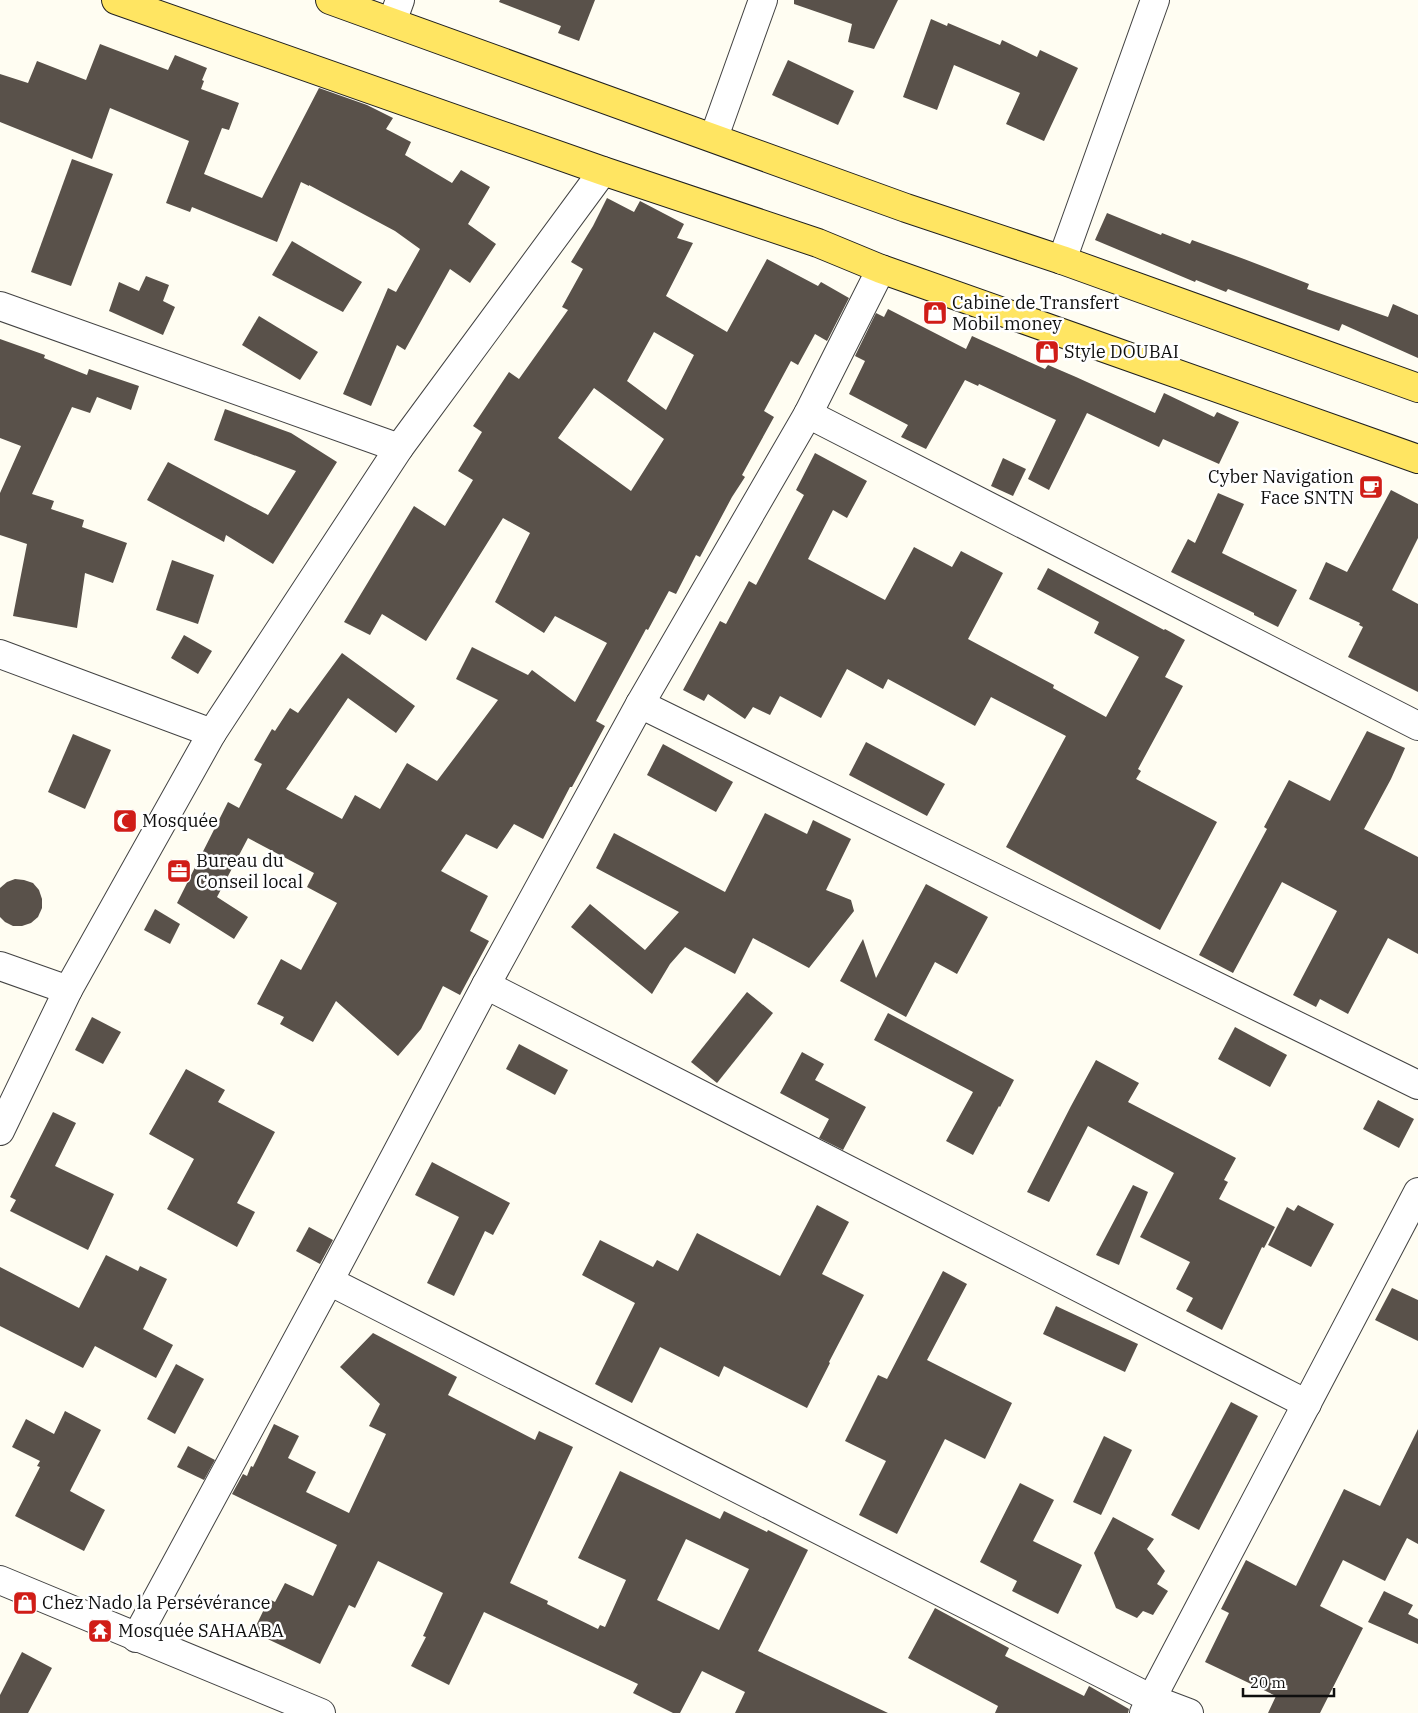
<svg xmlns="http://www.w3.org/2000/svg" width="1418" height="1713" font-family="'IBM Plex Serif',serif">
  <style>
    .building { fill: #59514a; fill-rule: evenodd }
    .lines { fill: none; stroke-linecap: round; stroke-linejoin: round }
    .minor-casing { stroke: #424242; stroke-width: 30 }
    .primary-casing { stroke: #202020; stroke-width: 30 }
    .minor { stroke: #fff; stroke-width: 28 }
    .primary { stroke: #ffe562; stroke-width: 28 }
    .labels { text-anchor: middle; stroke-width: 5; stroke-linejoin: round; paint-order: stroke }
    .poi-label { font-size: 18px; fill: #0f0f0f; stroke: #fff; text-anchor: start }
  </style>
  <rect width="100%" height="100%" fill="#fffdf2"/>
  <!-- building -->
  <g class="building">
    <polygon points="500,0 595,0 579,41 558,33 561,26 499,2"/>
    <polygon points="794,0 898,0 874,49 848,42 852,24 794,4"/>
    <polygon points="931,19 947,26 948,23 1000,45 1002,40 1037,57 1040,50 1078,68 1044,141 1006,124 1020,93 954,65 937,110 903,97"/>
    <polygon points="100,44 168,70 175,55 207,68 202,80 204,81 201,89 239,103 229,130 222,128 204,174 262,198 319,88 367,105 393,118 386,129 411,142 405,155 452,183 461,170 490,187 468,224 496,244 470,283 450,269 405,350 397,345 371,406 343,394 388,288 396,292 420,249 395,231 309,185 309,186 301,182 277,242 192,207 190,212 166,203 189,141 110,108 92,159 0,122 0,74 28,83 37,61 86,80"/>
    <polygon points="788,60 854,91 838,125 772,95"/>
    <polygon points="72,159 113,174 71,286 31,272"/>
    <path d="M607 198 634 212 640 201 684 224 677 238 693 243 666 296 727 332 767 259 818 286 821 282 849 298 827 341 815 334 798 365 791 361 764 411 774 417 742 475 745 477 732 497 700 557 696 555 676 594 669 591 648 630 646 629 596 721 605 726 572 787H570L543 839 514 824 497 849 466 834 441 871 488 896 470 931 489 941 460 995 443 986 421 1029 398 1056 336 1001 313 1042 280 1024 284 1017 257 1004 281 959 301 970 337 903 307 887 314 873 248 838 217 897 248 917 234 939 177 903 228 802 239 808 262 764 254 760 272 729 275 731 290 708 298 713 342 653 415 706 396 733 348 698 286 789 342 819 355 795 380 809 407 763 437 781 498 700 456 679 472 647 528 675 532 670 575 702 607 643 555 616 544 633 495 602 530 533 503 518 426 641 382 614 370 635 344 622 414 506 445 526 473 480 458 471 482 432 473 426 509 372 519 379 568 310 562 307 583 269 571 262 593 226ZM654 332 694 355 666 410 627 381ZM594 388 664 439 631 491 558 438Z"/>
    <polygon points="1107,213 1161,235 1162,233 1190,244 1192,240 1244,259 1309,284 1307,289 1388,317 1393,304 1418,315 1418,358 1342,324 1339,331 1228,289 1226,292 1196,280 1195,282 1095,240"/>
    <polygon points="292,241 362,282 343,312 272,275"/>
    <polygon points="146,276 169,285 163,301 175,307 163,335 109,311 119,282 139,291"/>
    <polygon points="888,309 966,349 972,336 1045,369 1048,365 1076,377 1155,413 1164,393 1214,417 1217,412 1239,422 1219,464 1163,439 1159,447 1087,413 1049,490 1028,479 1056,420 979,384 978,386 965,380 926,449 901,437 908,425 849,394 865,361 855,356 876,313 884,317"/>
    <polygon points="259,316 318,352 300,380 242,345"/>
    <polygon points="0,339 45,355 44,358 87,375 89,369 139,386 131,410 97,397 90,413 72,407 32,494 54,501 51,509 84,520 82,527 127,543 113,583 85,573 77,628 13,616 27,544 0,535 0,493 21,446 0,438"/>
    <polygon points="225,409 291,433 337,462 273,564 226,535 224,542 147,500 168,462 268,515 296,471 214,440"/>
    <polygon points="815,453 867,481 847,518 833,510 808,559 885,600 914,547 952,567 961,551 1003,573 968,639 1054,685 1053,688 1106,717 1139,657 1094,633 1099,622 1037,589 1048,568 1164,630 1165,629 1185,640 1165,677 1183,686 1138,769 1141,771 1136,779 1217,822 1160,930 1006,847 1066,736 991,697 975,726 888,679 883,689 847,669 821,718 780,696 770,715 753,707 745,719 708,694 704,701 683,690 720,621 726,624 749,581 756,585 804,495 796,490"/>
    <polygon points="1003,458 1026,469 1013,496 991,486"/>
    <polygon points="1391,490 1418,504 1418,538 1392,590 1418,604 1418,692 1348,657 1363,627 1359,625 1360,623 1309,599 1326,562 1347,572"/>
    <polygon points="1218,493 1244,504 1222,553 1297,590 1278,627 1254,615 1254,613 1171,572 1188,539 1195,543"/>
    <polygon points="172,560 214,575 198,624 156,610"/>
    <polygon points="184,635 212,651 198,674 171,658"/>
    <polygon points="1367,731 1405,748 1391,779 1364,829 1418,857 1418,954 1388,938 1348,1014 1320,999 1316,1007 1293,995 1337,911 1282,882 1233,973 1199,955 1267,829 1264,827 1289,780 1330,801"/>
    <polygon points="73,734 111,750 85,809 48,792"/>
    <polygon points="866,742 945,784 927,816 849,775"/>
    <polygon points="663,744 733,782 716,812 647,775"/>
    <polygon points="765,813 807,834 813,820 851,839 826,890 851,900 854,911 809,968 753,938 735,974 685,947 670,964 652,994 571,927 590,904 645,950 679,912 596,868 614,833 725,892"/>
    <polygon points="15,879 24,880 33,883 39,890 42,899 42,908 38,917 31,923 22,926 13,926 5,922 0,917 0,888 7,882"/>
    <polygon points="926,884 988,917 957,974 935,962 906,1017 840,981 863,939 876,978"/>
    <polygon points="155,909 180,924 170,944 144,930"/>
    <polygon points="747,992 773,1013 717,1083 691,1062"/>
    <polygon points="888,1013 1014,1080 1000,1107 999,1106 973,1155 946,1141 973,1092 874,1040"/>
    <polygon points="92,1017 121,1032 103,1064 75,1050"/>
    <polygon points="1235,1027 1287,1055 1270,1087 1218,1059"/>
    <polygon points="519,1044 568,1070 555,1095 506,1069"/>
    <polygon points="802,1052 824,1064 815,1080 866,1107 843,1150 819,1138 829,1119 780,1093"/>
    <polygon points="1096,1060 1139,1083 1128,1102 1236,1158 1224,1180 1228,1182 1219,1199 1275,1227 1264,1248 1262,1247 1222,1330 1186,1311 1193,1298 1176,1289 1190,1262 1140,1237 1174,1173 1088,1126 1049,1202 1027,1192 1071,1106"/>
    <polygon points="186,1069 225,1090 218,1102 275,1132 237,1203 255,1212 237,1247 167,1209 194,1159 149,1134"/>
    <polygon points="1378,1100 1414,1119 1399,1148 1363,1129"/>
    <polygon points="53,1112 76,1123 55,1166 114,1194 88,1250 10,1211 16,1200 10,1197"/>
    <polygon points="432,1162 510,1203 493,1235 485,1231 454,1296 427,1283 459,1217 415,1195"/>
    <polygon points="1133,1185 1148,1192 1119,1265 1096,1255"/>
    <polygon points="817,1205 849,1222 822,1274 864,1295 829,1362 830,1363 807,1408 724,1366 719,1377 660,1347 632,1403 595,1384 635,1303 582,1275 600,1240 653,1267 657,1260 678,1271 697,1233 780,1276"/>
    <polygon points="1298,1205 1334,1224 1311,1267 1268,1245 1287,1207 1294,1211"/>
    <polygon points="309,1227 333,1240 320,1264 296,1251"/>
    <polygon points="106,1255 138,1271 140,1266 167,1279 143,1329 173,1345 156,1378 95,1346 83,1368 0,1326 0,1267 79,1308"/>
    <polygon points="943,1271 967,1284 927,1360 1012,1403 985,1459 945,1439 897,1534 859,1515 886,1461 845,1441 878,1375 887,1379"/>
    <polygon points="1392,1288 1418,1300 1418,1341 1375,1320"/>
    <polygon points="1056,1306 1138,1344 1125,1372 1043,1334"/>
    <path d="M373 1333 457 1377 448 1395 535 1440 539 1431 573 1447 510 1583 548 1601 547 1604 598 1629 600 1625 605 1627 626 1580 578 1558 620 1471 720 1519 724 1511 767 1532 768 1530 808 1550 758 1651 888 1713H735L745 1692 702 1671 680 1713H673L633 1693 638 1684 484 1612 449 1685 411 1666 426 1637 423 1636 443 1593 378 1561 355 1608 349 1605 320 1664 253 1632 269 1599 275 1602 285 1583 313 1596 337 1545 232 1494 243 1474 247 1476 251 1466 253 1467 274 1424 299 1436 288 1458 316 1472 306 1492 349 1513 386 1434 369 1426 380 1404 340 1367ZM686 1539 749 1569 719 1630 657 1600Z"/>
    <polygon points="176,1364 204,1379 175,1434 147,1419"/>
    <polygon points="1231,1402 1258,1416 1199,1530 1171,1515"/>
    <polygon points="65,1411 101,1430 70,1491 105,1510 84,1551 15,1516 40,1467 37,1466 40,1461 12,1447 26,1419 54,1434"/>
    <polygon points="1418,1429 1418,1544 1407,1538 1385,1581 1343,1560 1320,1606 1363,1628 1320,1713 1268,1713 1276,1696 1205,1662 1229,1613 1221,1609 1246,1560 1296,1586 1344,1489 1380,1506"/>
    <polygon points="1104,1436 1132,1450 1101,1515 1073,1502"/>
    <polygon points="188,1446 215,1460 204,1480 177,1467"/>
    <polygon points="1020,1483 1054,1500 1033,1541 1082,1565 1058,1614 1012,1591 1017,1581 980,1562"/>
    <polygon points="1113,1517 1154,1539 1147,1549 1165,1571 1157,1584 1168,1591 1153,1615 1143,1611 1137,1618 1116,1608 1094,1553"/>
    <polygon points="1384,1591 1413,1605 1408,1614 1418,1619 1418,1644 1368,1622"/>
    <polygon points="935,1608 1009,1648 1005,1656 1084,1696 1089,1686 1129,1709 1128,1713 995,1713 998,1706 908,1658"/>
    <polygon points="22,1652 52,1668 28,1713 0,1713 0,1695"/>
  </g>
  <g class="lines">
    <defs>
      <g id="minor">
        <polyline points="392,22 400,0"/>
        <polyline points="714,137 763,0"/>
        <polyline points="1062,260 1155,0"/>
        <polyline points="0,306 399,448"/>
        <polyline points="808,414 1418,726"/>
        <polyline points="0,654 212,733"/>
        <polyline points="640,704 1418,1085"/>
        <polyline points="0,966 68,990"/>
        <polyline points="486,985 1307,1404"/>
        <polyline points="0,1131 68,990 212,733 399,448 603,171"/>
        <polyline points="329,1281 1152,1699 1189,1713"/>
        <polyline points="0,1580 321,1713"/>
        <polyline points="136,1638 329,1281 486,985 640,704 808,414 881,269"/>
        <polyline points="1144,1713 1418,1192"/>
      </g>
      <g id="primary">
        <polyline points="116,0 603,171 818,243 881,269 1418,459"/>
        <polyline points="330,0 906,208 1062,260 1418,388"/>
      </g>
    </defs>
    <!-- minor casing -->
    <use href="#minor" class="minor-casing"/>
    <!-- primary casing -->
    <use href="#primary" class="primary-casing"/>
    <!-- minor -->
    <use href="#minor" class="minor"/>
    <!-- primary -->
    <use href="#primary" class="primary"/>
  </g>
  <!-- icons -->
  <defs>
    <symbol id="shop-square" viewBox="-11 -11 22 22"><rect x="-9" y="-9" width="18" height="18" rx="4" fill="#d01d17" stroke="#fff"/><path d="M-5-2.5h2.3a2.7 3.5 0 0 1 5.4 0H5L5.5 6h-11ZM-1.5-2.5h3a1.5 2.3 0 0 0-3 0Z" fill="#fff"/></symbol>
    <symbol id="cafe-square" viewBox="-11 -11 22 22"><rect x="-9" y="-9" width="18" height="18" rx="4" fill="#d01d17" stroke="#fff"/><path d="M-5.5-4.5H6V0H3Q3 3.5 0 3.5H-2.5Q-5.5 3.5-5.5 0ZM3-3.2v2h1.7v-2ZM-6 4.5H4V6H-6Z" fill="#fff"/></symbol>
    <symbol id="mosque-square" viewBox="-11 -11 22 22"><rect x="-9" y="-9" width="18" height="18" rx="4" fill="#d01d17" stroke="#fff"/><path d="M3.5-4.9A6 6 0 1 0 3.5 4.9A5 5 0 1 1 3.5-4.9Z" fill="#fff"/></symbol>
    <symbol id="office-square" viewBox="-11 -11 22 22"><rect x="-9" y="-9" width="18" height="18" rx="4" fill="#d01d17" stroke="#fff"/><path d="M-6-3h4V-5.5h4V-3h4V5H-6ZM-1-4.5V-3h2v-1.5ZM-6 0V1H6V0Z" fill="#fff"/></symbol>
    <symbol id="temple-square" viewBox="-11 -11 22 22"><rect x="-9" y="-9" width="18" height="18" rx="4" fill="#d01d17" stroke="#fff"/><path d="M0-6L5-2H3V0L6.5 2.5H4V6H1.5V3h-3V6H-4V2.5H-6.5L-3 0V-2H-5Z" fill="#fff"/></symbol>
  </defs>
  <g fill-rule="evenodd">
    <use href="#shop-square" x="921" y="299" width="28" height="28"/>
    <use href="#shop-square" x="1033" y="338" width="28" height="28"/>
    <use href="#cafe-square" x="1357" y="473" width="28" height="28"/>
    <use href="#mosque-square" x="111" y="807" width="28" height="28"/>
    <use href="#office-square" x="165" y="857" width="28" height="28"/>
    <use href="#shop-square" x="11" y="1589" width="28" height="28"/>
    <use href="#temple-square" x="86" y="1617" width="28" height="28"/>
  </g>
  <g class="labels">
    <!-- poi labels -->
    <g class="poi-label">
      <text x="952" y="309">Cabine de Transfert<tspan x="952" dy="21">Mobil money</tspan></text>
      <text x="1064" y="358">Style DOUBAI</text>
      <text x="1354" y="483" text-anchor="end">Cyber Navigation<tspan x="1354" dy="21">Face SNTN</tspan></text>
      <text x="142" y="827">Mosquée</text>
      <text x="196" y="867">Bureau du<tspan x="196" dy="21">Conseil local</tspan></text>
      <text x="42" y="1609">Chez Nado la Persévérance</text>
      <text x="118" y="1637">Mosquée SAHAABA</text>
    </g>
  </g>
  <!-- scale -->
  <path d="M1243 1688v8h91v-8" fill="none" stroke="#0f0f0f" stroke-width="2.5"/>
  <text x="1250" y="1688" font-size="15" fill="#0f0f0f" stroke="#ffffff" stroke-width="4" paint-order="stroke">20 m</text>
</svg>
